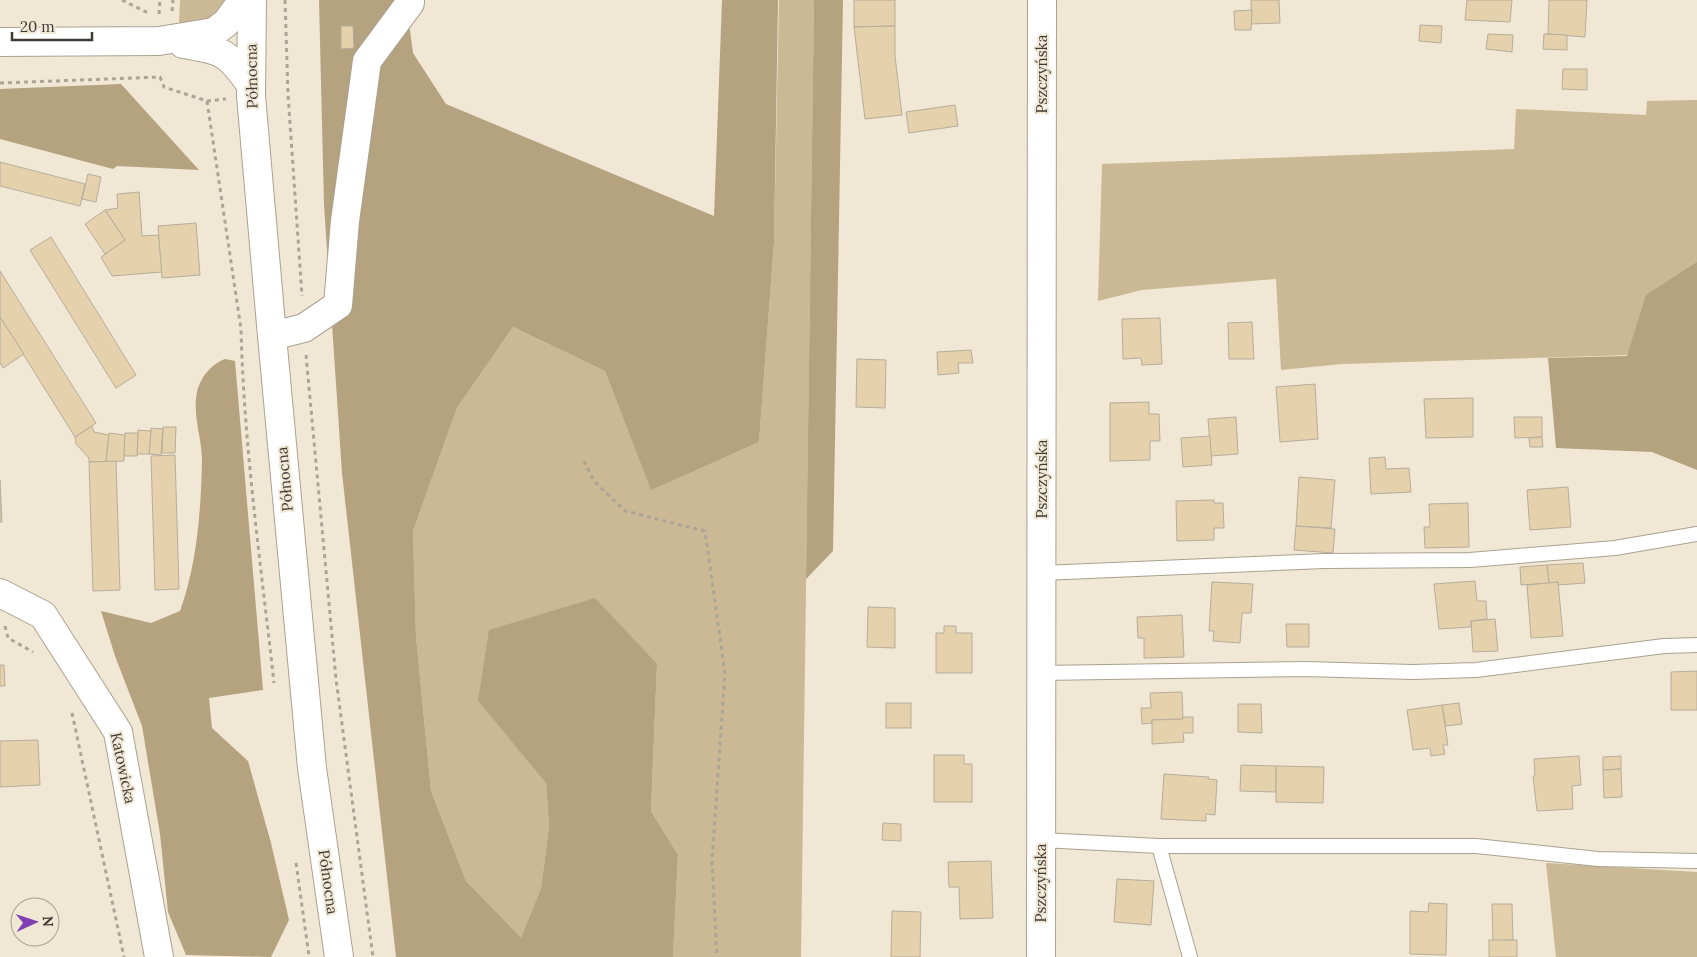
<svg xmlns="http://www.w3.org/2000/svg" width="1697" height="957" font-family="Lora,serif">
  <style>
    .green { fill: #cbb894 }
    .forest { fill: #b5a27e }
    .building { fill: #e5d1ab; stroke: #b6ad9c }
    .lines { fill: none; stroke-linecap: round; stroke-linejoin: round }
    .service-casing { stroke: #aba190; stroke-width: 16 }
    .minor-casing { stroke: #aba190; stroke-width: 30 }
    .tertiary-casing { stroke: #aba190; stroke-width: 30 }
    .path { stroke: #aca497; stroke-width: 3; stroke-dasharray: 4 4; stroke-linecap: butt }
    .service { stroke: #fff; stroke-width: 14 }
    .minor { stroke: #fff; stroke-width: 28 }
    .tertiary { stroke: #fff; stroke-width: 28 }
    .labels { text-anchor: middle; stroke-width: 4; stroke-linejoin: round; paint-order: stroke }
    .street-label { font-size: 15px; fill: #3f3b34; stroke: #f1e7d5 }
  </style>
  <rect width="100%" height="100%" fill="#f1e7d5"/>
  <!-- green -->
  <g class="green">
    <path d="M180 0H225V2C208 22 206 24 179 23Z"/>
    <polygon points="779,0 814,0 801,957 673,957 678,855 651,811 657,664 478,701 546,782 549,826 541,888 521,939 466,881 431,791 416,636 413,531 457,408 513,327 605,371 651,489 759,442 774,242"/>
    <polygon points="1697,100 1697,353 1342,364 1281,370 1276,279 1142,290 1098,301 1102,164 1514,149 1516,109 1646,115 1647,101"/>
    <polygon points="1546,863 1697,872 1697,957 1556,957"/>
  </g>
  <!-- forest -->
  <g class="forest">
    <polygon points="319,0 406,0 413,53 446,104 714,216 722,0 778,0 774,242 759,442 651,490 605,371 513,327 457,408 413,531 416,636 431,791 466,881 521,938 541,888 549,826 546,783 478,701 489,630 595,598 657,664 651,811 678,855 673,957 396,957 342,473 324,205"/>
    <polygon points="814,0 843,0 833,551 806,579"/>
    <polygon points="121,84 199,170 117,166 113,169 0,139 0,89"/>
    <polygon points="1697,262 1697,470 1652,452 1556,448 1548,358 1627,356 1646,295"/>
    <path d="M225 359 235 361 263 690 209 698 212 728 248 761 271 843 289 920 271 957 186 955 168 912 160 834 142 726 115 656 101 611 151 623 180 611C197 564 201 511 202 460 202 436 191 413 198 388 203 374 212 364 225 359Z"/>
  </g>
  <!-- building -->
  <g class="building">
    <polygon points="854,0 895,0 895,26 854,27"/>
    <polygon points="1251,0 1279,0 1280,23 1251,24"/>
    <polygon points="1467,0 1512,0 1510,22 1465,20"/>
    <polygon points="1549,0 1587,0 1585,37 1548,34"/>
    <polygon points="1252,10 1251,30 1235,30 1234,11"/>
    <polygon points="1420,25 1442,26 1441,43 1419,41"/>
    <polygon points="341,26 353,26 354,48 341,49"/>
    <polygon points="895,26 895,56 902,115 865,119 854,27"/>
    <polygon points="1488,34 1513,35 1512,52 1486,49"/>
    <polygon points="1544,34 1567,35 1567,50 1543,49"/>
    <polygon points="1563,69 1587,69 1587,90 1562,89"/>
    <polygon points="955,105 958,126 909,133 906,112"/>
    <polygon points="0,162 85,184 80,206 0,186"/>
    <polygon points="88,174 101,177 96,202 82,199"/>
    <polygon points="139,192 142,236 159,235 162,272 112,276 101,257 125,240 105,210 118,208 117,194"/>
    <polygon points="105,210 125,240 105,254 85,224"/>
    <polygon points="196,223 200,275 162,278 158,226"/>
    <polygon points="51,237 136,375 116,388 30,250"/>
    <polygon points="0,271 96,423 75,437 0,317"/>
    <polygon points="0,317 24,354 3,368 0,363"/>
    <polygon points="1160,318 1162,364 1142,365 1141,358 1123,359 1122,319"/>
    <polygon points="1252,322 1254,359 1229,359 1228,323"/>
    <polygon points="971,350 973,363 958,363 959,373 938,375 937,352"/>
    <polygon points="857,359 886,360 885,408 856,407"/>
    <polygon points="1315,384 1318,439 1280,442 1276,387"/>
    <polygon points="1473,398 1473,437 1426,438 1424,399"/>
    <polygon points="1149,402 1149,414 1159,414 1160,441 1150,441 1150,460 1110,461 1110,403"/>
    <polygon points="1236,417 1238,454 1211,456 1208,419"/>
    <polygon points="1514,417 1542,417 1542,437 1515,438"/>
    <polygon points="92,426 94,432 109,435 106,462 89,462 89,458 76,444 75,437"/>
    <polygon points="163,427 176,427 175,453 162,453"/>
    <polygon points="151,428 163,429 161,455 149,454"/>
    <polygon points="138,430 151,431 149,454 137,454"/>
    <polygon points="109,433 125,435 124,461 106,462"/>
    <polygon points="125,433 138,433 137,456 124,456"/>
    <polygon points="1210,436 1212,465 1183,467 1181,438"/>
    <polygon points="1542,437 1543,447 1530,447 1529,438"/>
    <polygon points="175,455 179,589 155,590 151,456"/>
    <polygon points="1385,457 1386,469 1409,468 1411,492 1371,494 1369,458"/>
    <polygon points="116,461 120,590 93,591 89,462"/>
    <polygon points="1299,477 1335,480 1331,528 1296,526"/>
    <polygon points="0,480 2,522 0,522"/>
    <polygon points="1568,487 1571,527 1530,530 1527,490"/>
    <polygon points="1214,500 1214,503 1223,503 1224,528 1214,528 1214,540 1177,541 1176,501"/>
    <polygon points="1468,503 1469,547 1425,548 1424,527 1430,527 1429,504"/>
    <polygon points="1296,526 1335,529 1333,553 1294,550"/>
    <polygon points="1583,563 1585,583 1558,585 1558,582 1549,583 1547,565"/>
    <polygon points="1547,565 1549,583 1521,585 1520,567"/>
    <polygon points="1475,581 1477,601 1486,601 1487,619 1471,621 1471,627 1439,629 1434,584"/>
    <polygon points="1212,582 1253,584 1251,613 1242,613 1240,643 1213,641 1214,631 1209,631"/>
    <polygon points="1558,582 1563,636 1531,638 1527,585"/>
    <polygon points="868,607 895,608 895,648 867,647"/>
    <polygon points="1182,615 1184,657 1144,658 1144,638 1138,638 1137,617"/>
    <polygon points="1495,619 1498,651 1473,652 1471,621"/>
    <polygon points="1286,624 1309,624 1309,647 1287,647"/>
    <polygon points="944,626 956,626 956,633 972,633 972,673 936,673 936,633 944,633"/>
    <polygon points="0,665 4,665 5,686 0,686"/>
    <polygon points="1697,671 1697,710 1671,710 1671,672"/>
    <polygon points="1182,692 1183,719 1152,720 1152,723 1142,724 1141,708 1151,708 1150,693"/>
    <rect x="886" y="703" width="25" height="25"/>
    <polygon points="1459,703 1462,724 1446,726 1442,705"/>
    <polygon points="1238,704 1261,704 1262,733 1238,732"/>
    <polygon points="1442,705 1448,745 1443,745 1445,754 1431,756 1430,748 1413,750 1407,710"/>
    <polygon points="1183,717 1193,717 1193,733 1183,733 1184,742 1152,744 1152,720 1183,719"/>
    <polygon points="38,740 40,785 0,787 0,741"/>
    <polygon points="934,755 964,755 964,764 972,764 972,802 934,802"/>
    <polygon points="1579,756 1581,785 1572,786 1573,809 1537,811 1533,776 1535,776 1534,759"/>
    <polygon points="1621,756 1621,769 1603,770 1603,757"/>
    <polygon points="1241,765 1276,766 1276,792 1240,791"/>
    <polygon points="1276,766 1324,767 1323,803 1276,802"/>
    <polygon points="1621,769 1622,797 1604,798 1603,770"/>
    <polygon points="1164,774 1209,777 1208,779 1217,780 1215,815 1206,814 1206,821 1161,819"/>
    <polygon points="883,823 901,824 901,841 882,840"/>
    <polygon points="991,861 993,918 960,919 959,887 949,887 948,862"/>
    <polygon points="1117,879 1154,881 1151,925 1114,922"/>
    <polygon points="1429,903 1447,904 1446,955 1410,954 1410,911 1428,912"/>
    <polygon points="1492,904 1512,904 1513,940 1493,941"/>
    <polygon points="892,911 921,912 920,957 891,957"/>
    <rect x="1489" y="940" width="28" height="17"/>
  </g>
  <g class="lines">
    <defs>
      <g id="service">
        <polyline points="1042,573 1324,561 1470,560 1615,548 1697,534"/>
        <polyline points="1041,673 1305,669 1413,672 1476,670 1664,646 1697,645"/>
        <polyline points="1041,840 1159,846 1476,846 1598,859 1697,861"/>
        <polyline points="1159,846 1190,957"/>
      </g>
      <g id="minor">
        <polyline points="272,336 304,328 338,305 345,221 367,61 410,3 410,0"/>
        <polyline points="0,593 43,615 118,732 159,957"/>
      </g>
      <g id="tertiary">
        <polyline points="252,0 251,96 272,336 312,768 339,957"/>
        <polyline points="0,42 159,41 214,32 226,23 243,0"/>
        <path d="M183 44C222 50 228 52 251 85"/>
        <polyline points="1041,957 1042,0"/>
      </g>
    </defs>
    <!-- service casing -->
    <use href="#service" class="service-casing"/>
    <!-- minor casing -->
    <use href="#minor" class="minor-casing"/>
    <!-- tertiary casing -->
    <use href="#tertiary" class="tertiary-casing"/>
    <!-- path -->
    <g class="path">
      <polyline points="122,0 148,13"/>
      <polyline points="285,0 288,94 302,296"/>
      <polyline points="172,11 173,0"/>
      <polyline points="159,14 160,0"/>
      <polyline points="0,83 160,77 164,87 207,101 226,99"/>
      <path d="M207 101 241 329C244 447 261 566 274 683"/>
      <polyline points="306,355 336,679 373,957"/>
      <polyline points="584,461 594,481 625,511 705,531 725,673 712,861 717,957"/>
      <polyline points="5,626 8,638 33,652"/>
      <polyline points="72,713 124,957"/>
      <polyline points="296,863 309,956"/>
    </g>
    <!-- service -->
    <use href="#service" class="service"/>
    <!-- minor -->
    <use href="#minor" class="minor"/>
    <!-- tertiary -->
    <use href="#tertiary" class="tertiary"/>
  </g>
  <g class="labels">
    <!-- street labels -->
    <g class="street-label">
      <text transform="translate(1042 74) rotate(-90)" y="5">Pszczyńska</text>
      <text transform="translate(252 76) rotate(-91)" y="5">Północna</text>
      <text transform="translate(285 479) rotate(-95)" y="5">Północna</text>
      <text transform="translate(1042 479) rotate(-90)" y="5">Pszczyńska</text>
      <text transform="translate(123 768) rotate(78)" y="5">Katowicka</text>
      <text transform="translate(328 882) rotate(82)" y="5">Północna</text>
      <text transform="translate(1041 883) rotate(-90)" y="5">Pszczyńska</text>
    </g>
  </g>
  <!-- north arrow -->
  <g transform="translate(35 922) rotate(87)"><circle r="24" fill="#f1e7d5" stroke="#aaa295"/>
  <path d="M0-4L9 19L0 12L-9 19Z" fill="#823fb2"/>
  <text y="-8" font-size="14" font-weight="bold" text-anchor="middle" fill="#3f3b34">N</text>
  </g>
  <!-- scale -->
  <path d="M12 32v8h80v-8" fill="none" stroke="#3f3b34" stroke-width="2.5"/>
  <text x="20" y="32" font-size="15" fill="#3f3b34" stroke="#f1e7d5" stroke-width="4" paint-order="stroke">20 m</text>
</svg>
